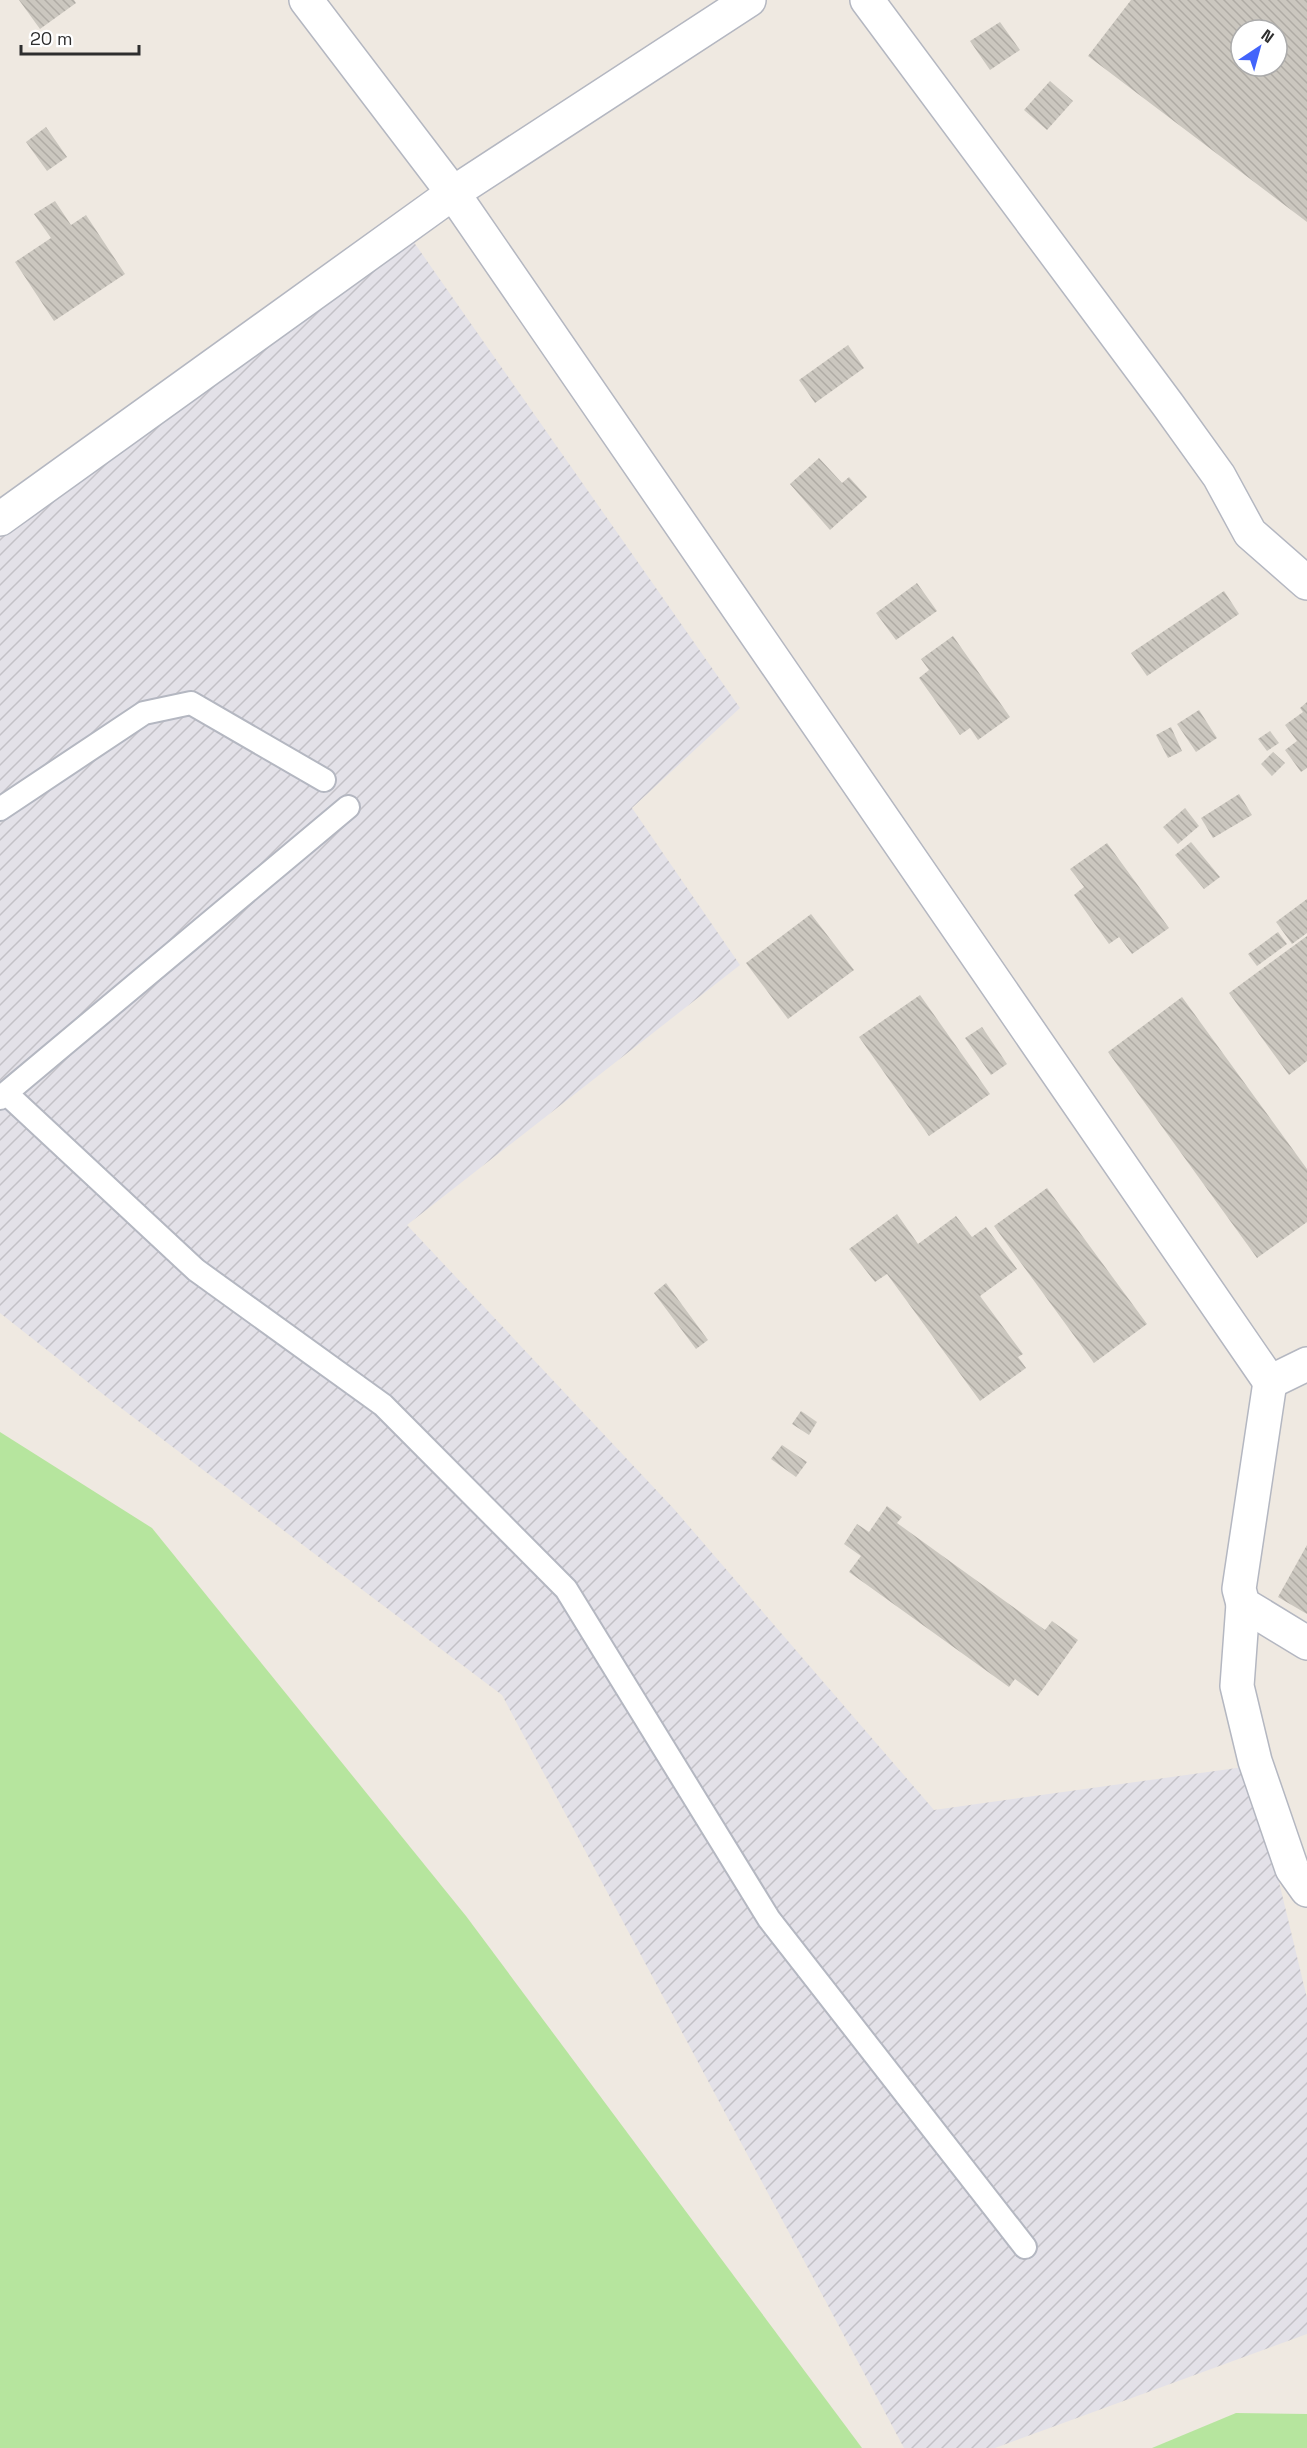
<svg xmlns="http://www.w3.org/2000/svg" width="1307" height="2448" font-family="'Space Grotesk',sans-serif">
  <style>
    .industrial { fill: url(#industrial-furrows) }
    .grass { fill: #b6e59e }
    .building { fill: url(#building-back-hatch); fill-rule: evenodd }
    .lines { fill: none; stroke-linecap: round; stroke-linejoin: round }
    .lane-casing { stroke: #b4b7c1; stroke-width: 26 }
    .street-casing { stroke: #b4b7c1; stroke-width: 36 }
    .lane { stroke: #fff; stroke-width: 22 }
    .street { stroke: #fff; stroke-width: 33 }
  </style>
  <defs>
    <pattern id="industrial-furrows" width="10" height="10" patternUnits="userSpaceOnUse" patternTransform="scale(1.5)"><rect width="10" height="10" fill="#e3e1e8"/><path d="M-1 1l2-2M0 10L10 0M9 11l2-2" fill="none" stroke="#c3c1c7"/></pattern>
    <pattern id="building-back-hatch" width="6" height="6" patternUnits="userSpaceOnUse" patternTransform="scale(1.5)"><rect width="6" height="6" fill="#cbc7bf"/><path d="M-1 5l2 2M0 0l6 6M5-1l2 2" fill="none" stroke="#afaba4"/></pattern>
  </defs>
  <rect width="100%" height="100%" fill="#efe9e1"/>
  <!-- industrial -->
  <polygon class="industrial" points="413,241 740,708 632,808 740,965 407,1225 674,1509 934,1810 1251,1766 1307,1998 1307,2334 995,2448 904,2448 502,1695 113,1402 0,1313 0,533"/>
  <!-- grass -->
  <g class="grass">
    <polygon points="0,1432 152,1528 466,1916 862,2448 0,2448"/>
    <polygon points="1236,2413 1307,2414 1307,2448 1152,2448"/>
  </g>
  <!-- building -->
  <g class="building">
    <polygon points="19,0 74,0 76,3 40,29"/>
    <path d="M1131 0H1307V222L1088 56ZM1241 30H1277V66H1241Z"/>
    <polygon points="1000,22 1020,50 990,70 970,41"/>
    <polygon points="1050,81 1073,101 1047,130 1024,110"/>
    <polygon points="46,127 67,157 47,171 26,142"/>
    <polygon points="55,201 71,225 86,215 125,274 54,321 15,262 51,238 34,214"/>
    <polygon points="848,345 864,368 815,403 799,380"/>
    <polygon points="819,458 842,483 849,477 867,497 830,530 790,484"/>
    <polygon points="917,583 937,611 896,640 876,613"/>
    <polygon points="1224,591 1239,614 1147,676 1131,653"/>
    <polygon points="953,636 1010,717 978,740 970,728 960,735 919,678 929,670 921,659"/>
    <polygon points="1307,702 1307,768 1301,772 1285,750 1297,741 1285,725 1303,712 1300,708"/>
    <polygon points="1199,710 1217,738 1196,752 1177,724"/>
    <polygon points="1171,727 1182,751 1168,758 1156,735"/>
    <polygon points="1270,731 1279,743 1267,751 1258,739"/>
    <polygon points="1273,752 1285,763 1272,776 1261,764"/>
    <polygon points="1239,794 1252,815 1213,838 1201,818"/>
    <polygon points="1185,808 1199,826 1178,844 1163,827"/>
    <polygon points="1191,842 1220,877 1204,889 1175,855"/>
    <polygon points="1107,843 1169,928 1132,954 1119,937 1109,944 1074,895 1084,887 1070,869"/>
    <polygon points="1307,899 1307,933 1292,944 1276,922"/>
    <polygon points="811,914 854,970 788,1019 746,963"/>
    <polygon points="1278,932 1287,944 1257,966 1248,954"/>
    <polygon points="1307,936 1307,1061 1289,1075 1229,993"/>
    <polygon points="920,995 990,1094 929,1136 859,1037"/>
    <polygon points="1182,997 1307,1169 1307,1222 1257,1258 1108,1052"/>
    <polygon points="982,1027 1007,1064 991,1075 965,1038"/>
    <polygon points="1047,1188 1147,1324 1094,1363 994,1226"/>
    <polygon points="897,1214 918,1244 956,1216 972,1237 986,1227 1017,1269 980,1296 1023,1354 1018,1357 1026,1368 980,1401 887,1274 875,1282 849,1249"/>
    <polygon points="666,1283 708,1340 696,1349 654,1293"/>
    <polygon points="801,1411 817,1422 809,1435 792,1424"/>
    <polygon points="782,1445 807,1462 796,1477 771,1459"/>
    <polygon points="887,1506 902,1517 897,1523 1045,1630 1052,1621 1078,1640 1038,1696 1015,1679 1009,1687 849,1572 861,1556 844,1544 857,1524 869,1532"/>
    <polygon points="1307,1545 1307,1614 1278,1597"/>
  </g>
  <g class="lines">
    <defs>
      <g id="lane">
        <polyline points="0,809 144,713 191,703 324,780"/>
        <polyline points="7,1094 196,1270 383,1405 566,1589 769,1919 1025,2247"/>
        <polyline points="0,1098 348,807"/>
      </g>
      <g id="street">
        <polyline points="749,0 453,193 1270,1382 1307,1364"/>
        <polyline points="867,0 1168,405 1219,476 1250,533 1307,583"/>
        <polyline points="0,519 453,193 306,0"/>
        <polyline points="1270,1382 1239,1589 1243,1604 1307,1643"/>
        <polyline points="1243,1604 1237,1686 1255,1761 1292,1869 1307,1890"/>
      </g>
    </defs>
    <!-- lane casing -->
    <use href="#lane" class="lane-casing"/>
    <!-- street casing -->
    <use href="#street" class="street-casing"/>
    <!-- lane -->
    <use href="#lane" class="lane"/>
    <!-- street -->
    <use href="#street" class="street"/>
  </g>
  <!-- north arrow -->
  <g transform="translate(1259 48) rotate(36)"><circle r="28" fill="#ffffff" stroke="#ababab" stroke-width="1.5"/>
  <path d="M0-4.5L10 22L0 15L-10 22Z" fill="#4264fb"/>
  <text y="-9" font-size="16" font-weight="bold" text-anchor="middle" fill="#2e2e2e">N</text>
  </g>
  <!-- scale -->
  <path d="M21 45v9h118v-9" fill="none" stroke="#2e2e2e" stroke-width="3"/>
  <text x="30" y="45" font-size="18" fill="#2e2e2e" stroke="#ffffff" stroke-width="4.5" paint-order="stroke">20 m</text>
</svg>
